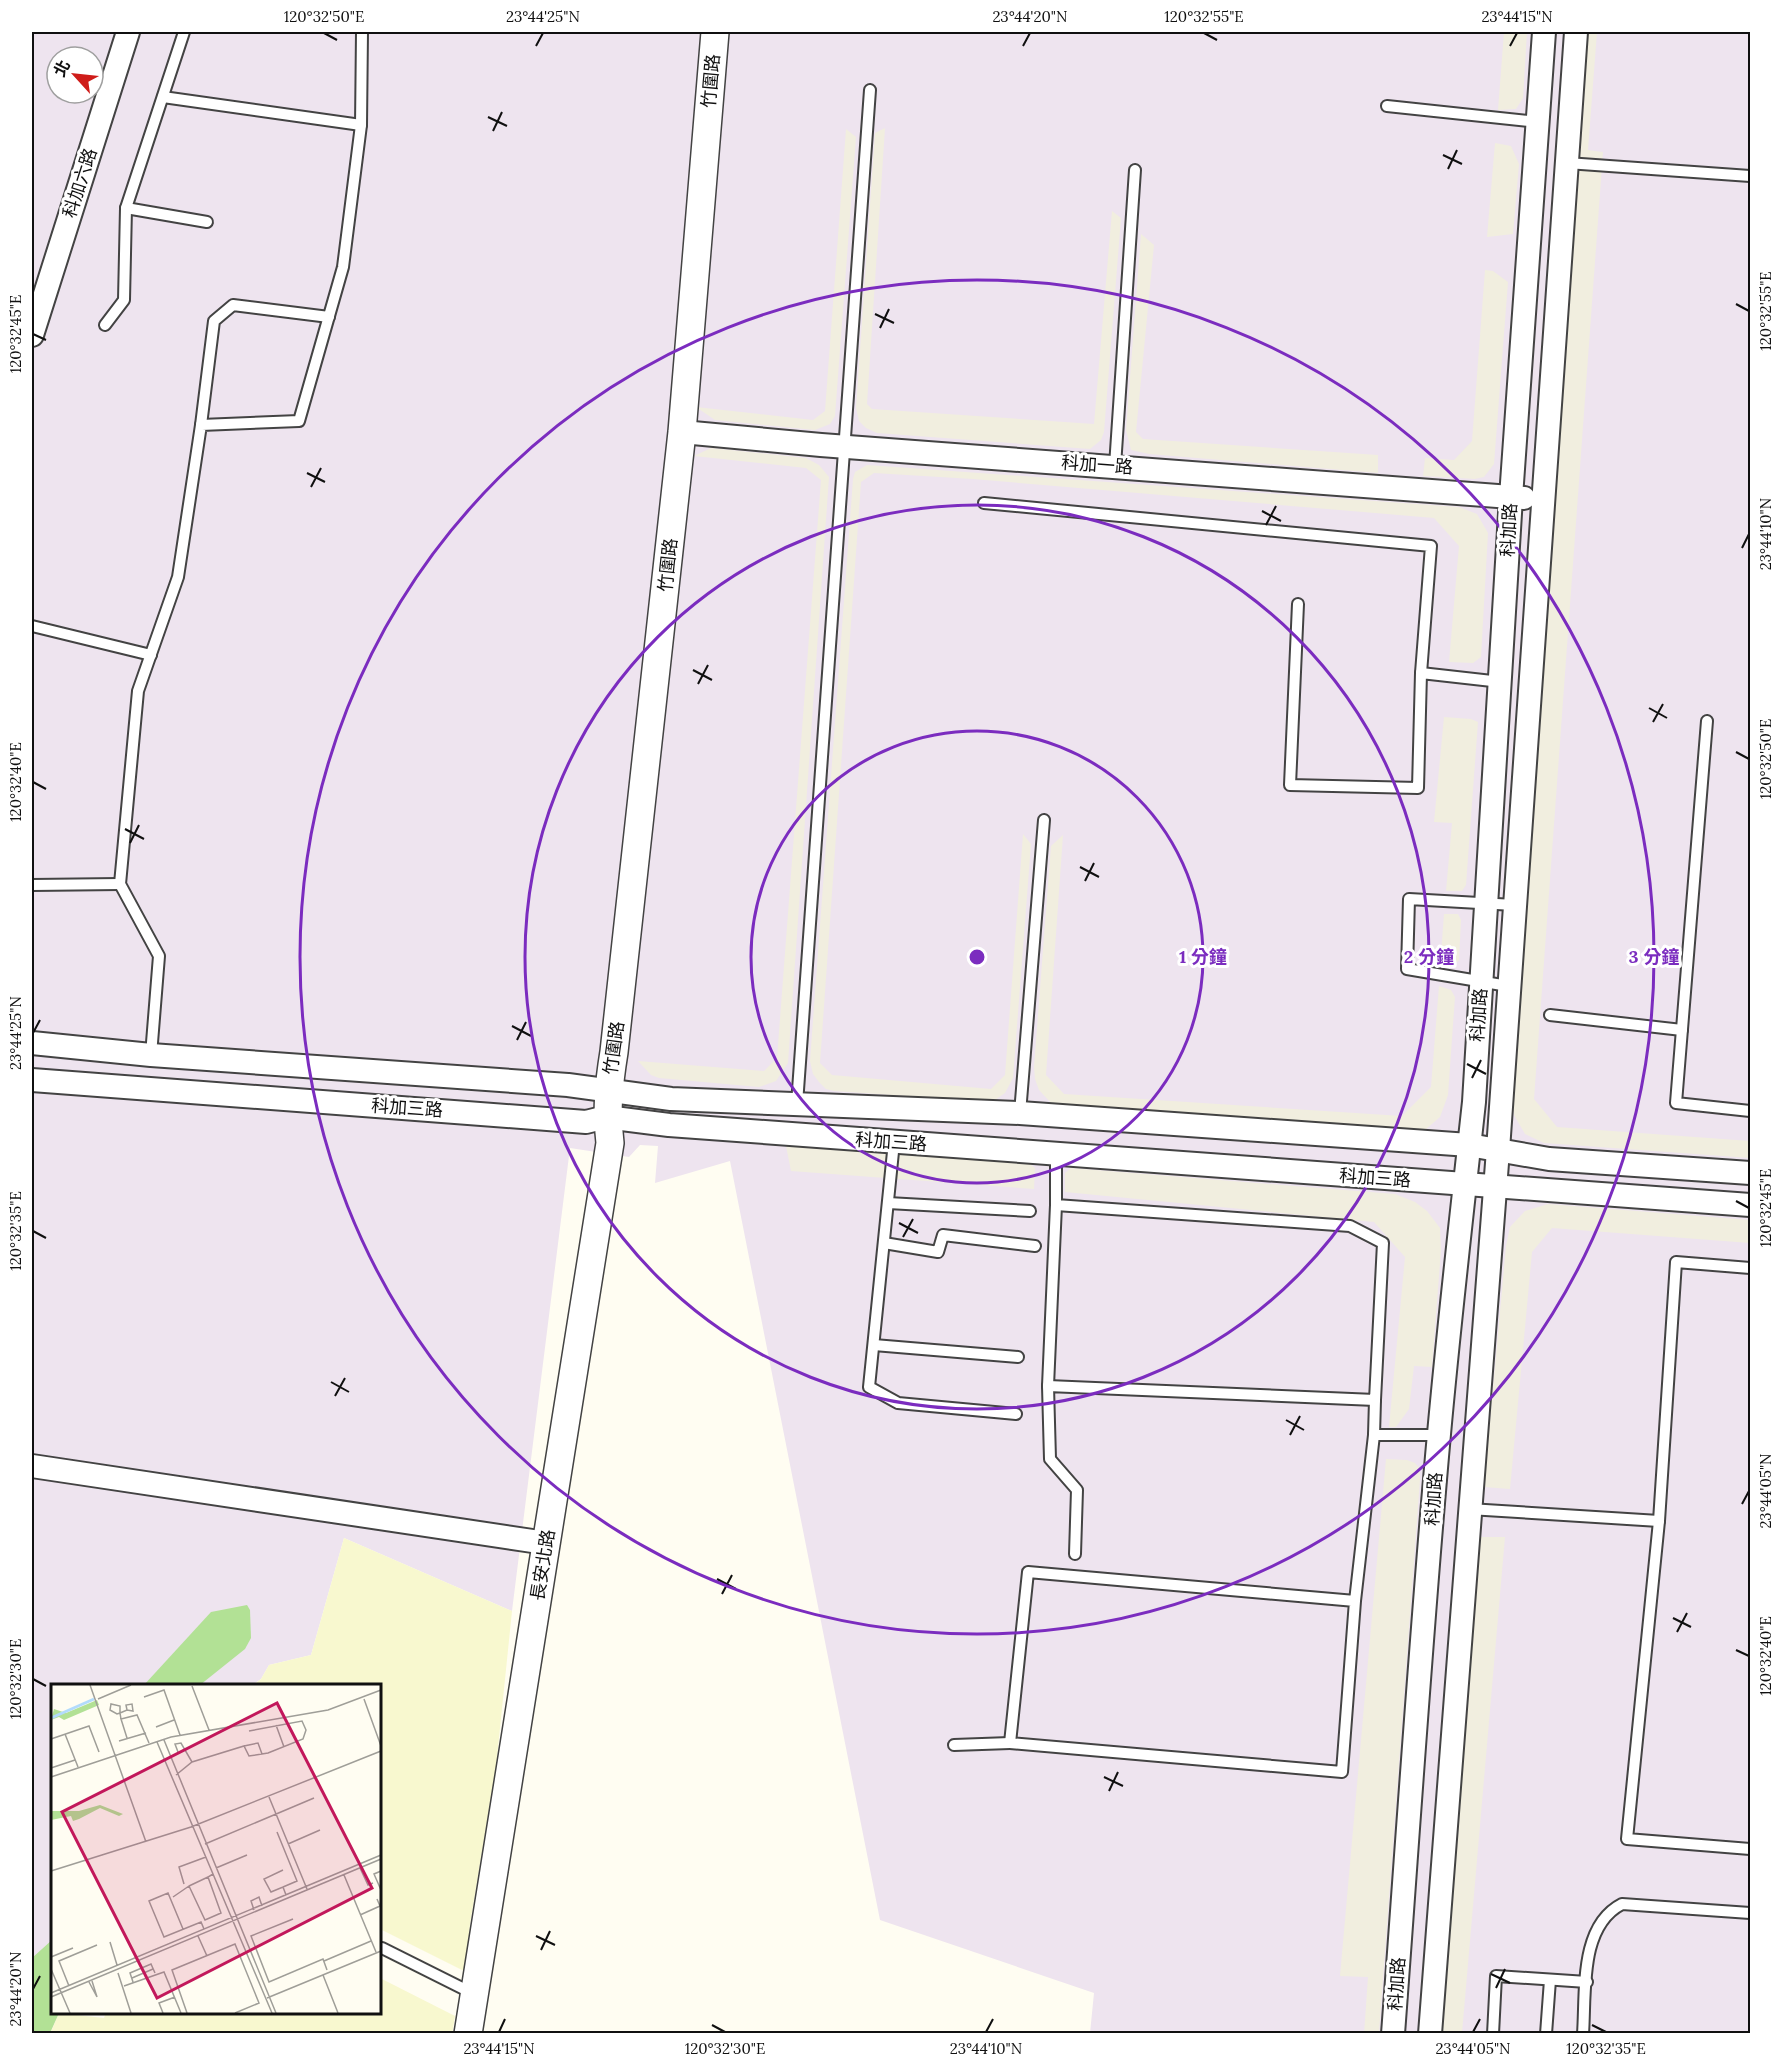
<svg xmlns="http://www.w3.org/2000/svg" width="1782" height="2065" font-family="Lora,'Noto Sans TC',serif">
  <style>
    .industrial { fill: #eee4ef; fill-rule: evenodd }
    .farmland { fill: #f8f8cf }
    .forest { fill: #b2e195 }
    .plaza { fill: #f1eedf }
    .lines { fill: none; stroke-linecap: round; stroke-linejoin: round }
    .service-casing { stroke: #434343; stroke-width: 14 }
    .minor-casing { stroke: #434343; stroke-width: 26 }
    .tertiary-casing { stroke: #434343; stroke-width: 30 }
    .service { stroke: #fff; stroke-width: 10 }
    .minor { stroke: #fff; stroke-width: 22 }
    .tertiary { stroke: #fff; stroke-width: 27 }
    .ticks { fill: none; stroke: #101010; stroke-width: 2 }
    .ring { fill: none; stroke: #7b2cbf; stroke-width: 3 }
    .labels { text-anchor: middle; stroke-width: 6; stroke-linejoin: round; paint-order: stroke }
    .street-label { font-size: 18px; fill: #101010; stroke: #fff }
    .inset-river { fill: none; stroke: #b2dbfc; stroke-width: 3 }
    .inset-road { fill: none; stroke: #9f9e98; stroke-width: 1.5 }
    .view { fill: #c2185b; fill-opacity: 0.15; stroke: #c2185b; stroke-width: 3 }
    .inset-edge { fill: none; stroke: #101010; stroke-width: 3 }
    .centre { fill: #7b2cbf; stroke: #fff; stroke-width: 3 }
    .ring-label { font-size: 18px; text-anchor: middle; font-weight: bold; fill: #7b2cbf; stroke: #fff; stroke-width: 6; stroke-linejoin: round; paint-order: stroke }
    .neatline { fill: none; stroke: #101010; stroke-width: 2 }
    .ticks-label { font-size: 15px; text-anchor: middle; fill: #101010 }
  </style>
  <rect width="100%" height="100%" fill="#fffdf2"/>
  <!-- industrial -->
  <path class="industrial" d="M32 32H1750V2033H1090L1094 1993 880 1920 730 1161 655 1183 658 1146 640 1145 629 1157 570 1148 512 1611 344 1538 311 1655 269 1665 261 1679 252 1685 52 1686V2012L59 2013 50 2033H32ZM57 57H93V93H57Z"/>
  <!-- farmland -->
  <g class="farmland">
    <polygon points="344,1538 512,1611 496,1767 470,1924 466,1972 380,1929 380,1686 252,1686 261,1679 269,1665 311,1655"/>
    <polygon points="380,1978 455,2016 452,2034 50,2034 59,2013 104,2018 106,2012 380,2012"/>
  </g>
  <!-- forest -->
  <g class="forest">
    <polygon points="247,1605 250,1610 251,1638 245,1649 200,1685 144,1685 211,1612"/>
    <polygon points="52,1940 52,2012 59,2013 50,2033 32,2033 32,1958"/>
  </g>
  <!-- plaza -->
  <g class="plaza">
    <polygon points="1504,32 1527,32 1523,98 1516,109 1498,110"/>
    <polygon points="1586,32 1597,32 1588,150 1603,152 1534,1099 1557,1127 1750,1141 1750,1158 1544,1143 1525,1134 1514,1115 1512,1101"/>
    <polygon points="885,128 867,404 872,409 1094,424 1112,211 1121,218 1104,432 1101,440 1090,449 877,433 866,428 859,421 856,408 875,133"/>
    <polygon points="846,129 856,137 835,416 830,424 815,430 715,420 696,407 813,420 825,411"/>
    <polygon points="1495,143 1511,146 1519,164 1513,234 1487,237"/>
    <polygon points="1141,234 1154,245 1136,432 1143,439 1378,455 1378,473 1149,454 1131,450 1126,430"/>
    <polygon points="1485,270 1493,271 1508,282 1494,464 1484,477 1475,479 1423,476 1425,458 1454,460 1472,441"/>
    <polygon points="711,448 806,458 819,465 829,477 788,1063 776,1081 759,1087 659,1078 651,1075 638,1061 764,1071 777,1058 821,480 806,468 694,456"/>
    <polygon points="867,465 1459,507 1477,514 1488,533 1481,657 1473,663 1449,662 1459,546 1434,518 973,479 874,473 861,482 820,1063 832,1075 991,1089 1005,1075 1023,834 1031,844 1013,1078 1005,1093 992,1102 834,1091 826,1089 819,1082 813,1074 810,1061 853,479 855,472"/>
    <polygon points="1444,717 1471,719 1478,722 1466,885 1462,891 1446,891 1452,823 1434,822"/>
    <polygon points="1063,835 1046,1075 1064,1094 1402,1116 1431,1087 1439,986 1451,990 1455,997 1448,1095 1440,1117 1425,1130 1414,1133 1059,1109 1052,1104 1039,1090 1035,1079 1034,1067 1051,846"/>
    <polygon points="1444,914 1458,914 1461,920 1459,960 1452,968 1440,967"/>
    <polygon points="786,1146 1030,1164 1035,1168 1034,1189 791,1171"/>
    <polygon points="1071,1168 1395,1194 1415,1202 1427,1211 1440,1228 1441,1250 1432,1367 1414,1366 1409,1409 1396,1427 1389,1427 1405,1257 1374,1222 1065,1192 1065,1173"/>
    <polygon points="1548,1204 1750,1220 1750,1243 1552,1228 1532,1252 1510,1489 1484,1487 1506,1246 1510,1227 1525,1211"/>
    <polygon points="1386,1459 1407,1460 1415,1463 1420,1469 1420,1480 1379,2033 1364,2034 1368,1977 1340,1976"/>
    <polygon points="1480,1537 1505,1537 1462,2033 1441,2034"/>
  </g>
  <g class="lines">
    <defs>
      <g id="service">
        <polyline points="163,97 361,125"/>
        <polyline points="1387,106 1538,122"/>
        <polyline points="1567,163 1750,176"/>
        <polyline points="126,208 207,222"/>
        <polyline points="105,325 124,300 126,208 184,32"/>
        <polyline points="201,425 214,321 233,305 329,317"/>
        <polyline points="1115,466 1135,170"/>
        <polyline points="984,503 1431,546 1421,673"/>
        <polyline points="1298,604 1290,785 1418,788 1421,673 1501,682"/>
        <polyline points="32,626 151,655"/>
        <polyline points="1707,721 1676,1103 1750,1111"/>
        <polyline points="32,885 120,884"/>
        <polyline points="1508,986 1407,969 1409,899 1514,905"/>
        <polyline points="1550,1015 1682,1030"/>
        <polyline points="151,1055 159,956 120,884 138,691 178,577 201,425 299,421 343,267 361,125 362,32"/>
        <polyline points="797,1104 870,90"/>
        <polyline points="1020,1113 1044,820"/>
        <polyline points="894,1142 869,1387 898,1403 1016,1414"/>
        <polyline points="1056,1154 1056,1205 1350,1226 1383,1243 1375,1400 1048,1386 1050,1459 1077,1490 1075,1554"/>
        <polyline points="888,1203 1030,1211"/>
        <polyline points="884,1243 938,1252 943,1235 1035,1246"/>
        <polyline points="1750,1268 1676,1262 1659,1521 1627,1839 1750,1849"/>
        <polyline points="874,1345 1018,1357"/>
        <polyline points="1048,1386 1056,1205"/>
        <polyline points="1374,1435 1375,1400"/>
        <polyline points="1469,1509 1659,1521"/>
        <polyline points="1355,1601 1028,1572 1010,1743 1342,1772 1355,1601 1374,1435 1439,1435"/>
        <polyline points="954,1745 1010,1743"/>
        <polyline points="382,1948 474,1994"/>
        <polyline points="1493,2034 1496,1976 1587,1982"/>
        <polyline points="1546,2034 1550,1980"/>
        <path d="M1583 2034C1586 1992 1579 1926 1622 1904L1750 1913"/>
      </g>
      <g id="minor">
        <polyline points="32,335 128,32"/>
        <polyline points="682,432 821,445 1524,498"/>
        <polyline points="32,1043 151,1055 568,1085 671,1099 1020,1113 1469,1145 1549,1159 1750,1173"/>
        <polyline points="32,1080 586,1122 606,1117 669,1125 1750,1205"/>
        <polyline points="32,1466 546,1543"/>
        <path d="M1393 2034C1408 1834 1421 1633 1439 1434 1449 1323 1462 1212 1474 1102L1511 497 1544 32"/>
        <polyline points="1430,2034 1498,1150 1576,32"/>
      </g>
      <path id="tertiary" d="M468 2034 610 1143C606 1111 609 1083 614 1052L682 432 715 32"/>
    </defs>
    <!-- service casing -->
    <use href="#service" class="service-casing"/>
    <!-- minor casing -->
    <use href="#minor" class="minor-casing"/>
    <!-- tertiary casing -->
    <use href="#tertiary" class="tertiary-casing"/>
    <!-- service -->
    <use href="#service" class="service"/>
    <!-- minor -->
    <use href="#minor" class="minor"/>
    <!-- tertiary -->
    <use href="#tertiary" class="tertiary"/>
  </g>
  <!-- ticks -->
  <path class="ticks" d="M324 33 337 40M1204 33 1217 40M536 46 543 33M1023 46 1030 33M1510 46 1517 33M488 117 507 126M493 131 502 112M1443 155 1462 164M1448 169 1457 150M1736 304 1749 311M875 314 894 323M880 328 889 309M33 334 46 340M307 473 325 482M311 487 321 468M1262 511 1281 521M1266 525 1276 506M1742 548 1749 534M693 670 712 680M698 684 708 665M1649 708 1667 718M1653 722 1663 704M1736 752 1749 759M33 782 46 789M125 829 144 839M130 843 139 825M1080 867 1099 877M1085 881 1094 863M512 1026 531 1036M33 1033 40 1020M517 1040 526 1022M1467 1064 1486 1074M1472 1078 1481 1060M1736 1201 1749 1208M899 1223 918 1233M33 1231 46 1238M903 1237 913 1219M331 1382 349 1392M335 1396 345 1378M1286 1420 1304 1430M1290 1435 1300 1416M1742 1504 1749 1491M717 1579 736 1589M722 1594 732 1575M1673 1618 1691 1627M1677 1632 1687 1613M1736 1650 1749 1656M33 1679 46 1686M1104 1777 1123 1786M1109 1791 1118 1772M536 1936 555 1945M541 1950 550 1931M1491 1974 1510 1983M1496 1988 1505 1969M33 1989 40 1976M712 2025 725 2032M1592 2025 1606 2032M499 2032 505 2019M986 2032 993 2019M1473 2032 1480 2019"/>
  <!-- distance rings -->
  <g class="ring">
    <circle cx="977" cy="957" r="226"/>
    <circle cx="977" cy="957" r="452"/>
    <circle cx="977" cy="957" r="677"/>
  </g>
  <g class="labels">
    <!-- street labels -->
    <g class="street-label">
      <text transform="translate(711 81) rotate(-85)" y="6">竹圍路</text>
      <text transform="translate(80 183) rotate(-72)" y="6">科加六路</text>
      <text transform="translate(1097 465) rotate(4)" y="6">科加一路</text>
      <text transform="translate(1509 530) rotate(-87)" y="6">科加路</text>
      <text transform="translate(668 565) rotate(-84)" y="6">竹圍路</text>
      <text transform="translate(1479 1015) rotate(-86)" y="6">科加路</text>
      <text transform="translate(614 1048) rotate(-82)" y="6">竹圍路</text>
      <text transform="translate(407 1108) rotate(4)" y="6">科加三路</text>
      <text transform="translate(891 1142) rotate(4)" y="6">科加三路</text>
      <text transform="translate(1375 1178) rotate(4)" y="6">科加三路</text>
      <text transform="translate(1434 1499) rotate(-86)" y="6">科加路</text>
      <text transform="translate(543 1565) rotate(-81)" y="6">長安北路</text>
      <text transform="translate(1397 1984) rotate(-86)" y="6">科加路</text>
    </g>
  </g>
  <!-- overview -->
  <g transform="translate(51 1684)">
    <rect width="330" height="330" fill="#fffdf2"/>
    <path d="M46 16 48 21 13 36 8 33 0 36 3 25 15 29ZM49 121 72 130 68 132 49 124 28 135 22 137 20 132 0 136V127H28Z" fill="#b2e195"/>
    <path class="inset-river" d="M0 34 43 15"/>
    <path class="inset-road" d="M39 1 95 158M141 2 158 46M93 13 113 6 129 51M47 15 80 1M313 15 330 62M70 35 69 29V22L60 20 59 26 66 30 69 29 76 26 82 27 81 20 75 21 76 26M225 41 233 63M105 43 123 36M14 50 27 83M76 54 70 35 86 31 98 59M0 55 38 42 48 68M113 56 225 329M68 57 95 49M106 58 221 329M193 62 207 59 211 70M127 68 124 60 130 59 141 78M0 84 24 76M125 91 141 78 193 62 198 72 217 69 252 55 255 46 251 37 198 47M0 93 120 53 277 26 330 6M218 113 256 205M226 148 246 197 232 203M154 160 263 114M237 160 269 146M165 184 196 171M309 184 317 201 322 199M232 186 213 195 220 208 232 203 235 211M0 187 140 143 330 67M330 187 323 190 330 206M293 191 325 268M133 200 128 183 155 173M138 202 157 193M122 213 138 202 154 236 170 229 157 193 162 190M203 226 200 217 208 213 211 222M309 231 329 222 326 215M242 235 200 252 218 298 272 275 276 286M132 245 117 209 98 217 113 253 150 238 153 245M147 252 156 272M59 258 66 281M0 273 22 264M273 277 320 257M0 285 19 329M67 289 80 329M272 291 287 329M81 294 102 285M38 298 46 313 41 297M82 298 79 289 100 280 104 289M18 302 8 277 46 261M73 302 113 288 130 329M0 309 330 171M0 313 330 175M216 314 330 267M112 329 108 319 124 313M136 329 121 286 184 260 208 319 184 329"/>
    <path class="view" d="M226 19 321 204 106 314 11 128Z"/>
    <rect width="330" height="330" class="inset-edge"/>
  </g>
  <circle cx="977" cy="957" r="9" class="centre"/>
  <g class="ring-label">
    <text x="1203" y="963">1 分鐘</text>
    <text x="1429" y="963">2 分鐘</text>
    <text x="1654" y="963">3 分鐘</text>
  </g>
  <!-- border -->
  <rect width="1782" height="2065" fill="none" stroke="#ffffff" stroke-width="66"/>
  <!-- north arrow -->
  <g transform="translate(75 75) rotate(297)"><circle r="28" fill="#ffffff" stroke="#9f9f9f" stroke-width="1.5"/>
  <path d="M0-4.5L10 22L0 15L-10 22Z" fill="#cf1c19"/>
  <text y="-9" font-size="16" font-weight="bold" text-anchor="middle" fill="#101010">北</text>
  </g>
  <rect x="33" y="33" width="1716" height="1999" class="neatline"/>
  <g class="ticks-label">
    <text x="324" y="22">120°32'50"E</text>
    <text x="543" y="22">23°44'25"N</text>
    <text x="1030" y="22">23°44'20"N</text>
    <text x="1204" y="22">120°32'55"E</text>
    <text x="1517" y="22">23°44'15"N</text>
    <text transform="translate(1766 311) rotate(-90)" y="5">120°32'55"E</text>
    <text transform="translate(16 334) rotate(-90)" y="5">120°32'45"E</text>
    <text transform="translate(1766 534) rotate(-90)" y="5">23°44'10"N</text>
    <text transform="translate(1766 759) rotate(-90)" y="5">120°32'50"E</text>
    <text transform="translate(16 782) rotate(-90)" y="5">120°32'40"E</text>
    <text transform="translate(16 1033) rotate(-90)" y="5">23°44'25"N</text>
    <text transform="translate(1766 1208) rotate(-90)" y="5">120°32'45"E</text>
    <text transform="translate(16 1231) rotate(-90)" y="5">120°32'35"E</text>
    <text transform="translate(1766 1491) rotate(-90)" y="5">23°44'05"N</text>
    <text transform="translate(1766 1656) rotate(-90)" y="5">120°32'40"E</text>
    <text transform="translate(16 1679) rotate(-90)" y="5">120°32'30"E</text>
    <text transform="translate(16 1989) rotate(-90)" y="5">23°44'20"N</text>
    <text x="499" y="2054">23°44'15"N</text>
    <text x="725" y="2054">120°32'30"E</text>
    <text x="986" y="2054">23°44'10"N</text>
    <text x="1473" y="2054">23°44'05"N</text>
    <text x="1606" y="2054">120°32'35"E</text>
  </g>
</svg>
